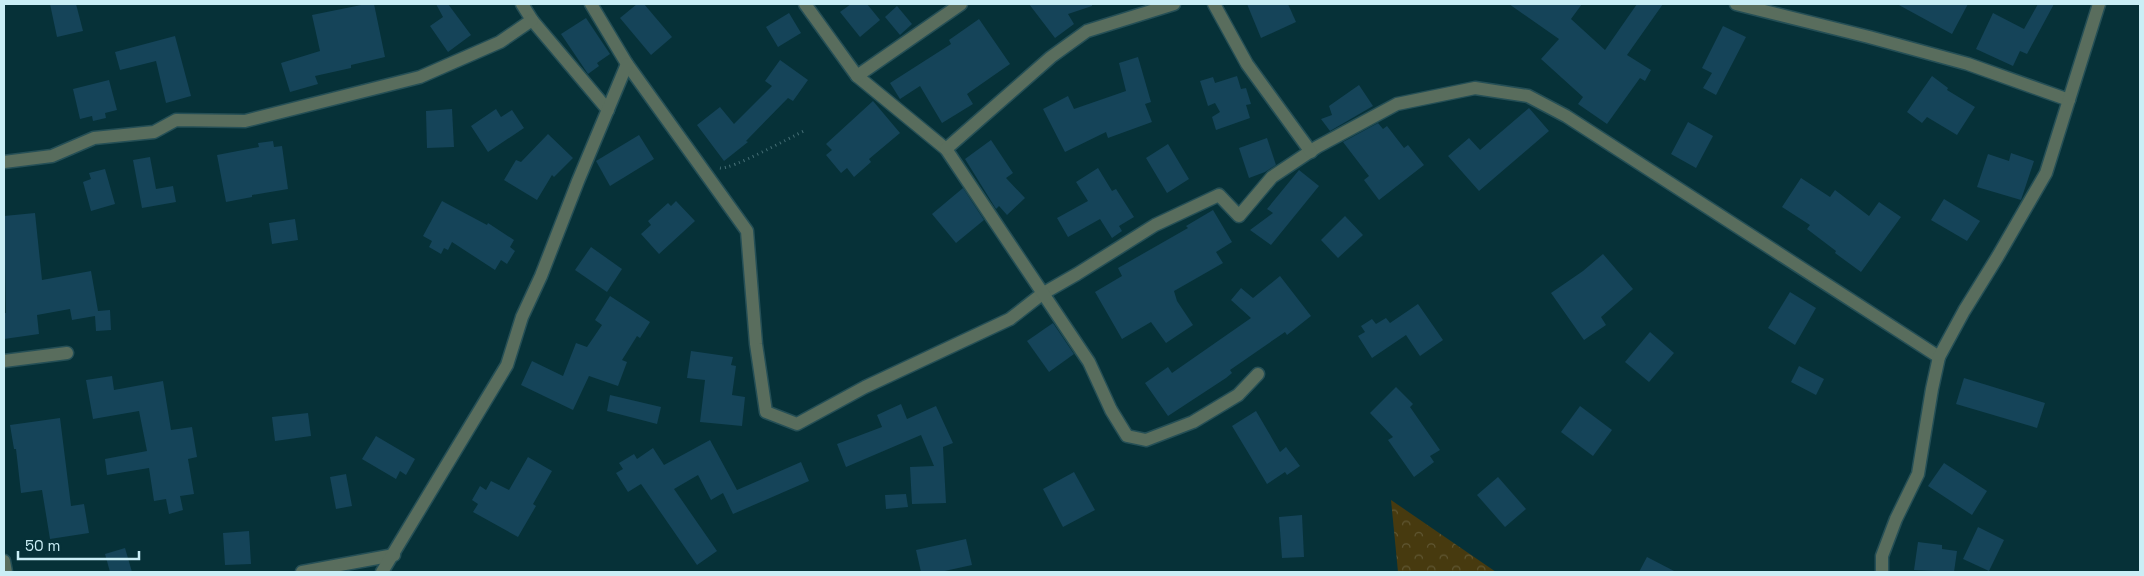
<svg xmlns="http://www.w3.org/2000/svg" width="2144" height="576" font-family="'Space Grotesk',sans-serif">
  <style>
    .forest { fill: url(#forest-crowns) }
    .building { fill: #154459 }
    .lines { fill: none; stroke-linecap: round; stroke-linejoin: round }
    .minor-casing { stroke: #254f56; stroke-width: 15 }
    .path { stroke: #456e75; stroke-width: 3; stroke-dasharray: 1 4; stroke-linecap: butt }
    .minor { stroke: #596d5d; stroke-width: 12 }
  </style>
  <defs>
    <pattern id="forest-crowns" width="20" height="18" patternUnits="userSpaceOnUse" patternTransform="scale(1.25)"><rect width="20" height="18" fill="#473a0f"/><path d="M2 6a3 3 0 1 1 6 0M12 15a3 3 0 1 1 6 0" fill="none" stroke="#605733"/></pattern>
  </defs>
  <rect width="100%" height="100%" fill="#063138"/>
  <!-- forest -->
  <polygon class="forest" points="1391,500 1496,572 1398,572"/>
  <!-- building -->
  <g class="building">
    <polygon points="50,4 76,4 83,31 57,37"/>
    <polygon points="366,4 374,4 385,57 351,65 351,68 315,76 318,84 290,92 281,63 320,51 312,15"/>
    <polygon points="436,4 448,4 471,35 448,52 430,26 443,17"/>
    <polygon points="637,4 644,4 672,37 651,55 620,18"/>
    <polygon points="851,4 867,4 880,20 860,37 840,12"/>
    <polygon points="1029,4 1092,4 1092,6 1068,14 1074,24 1055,38"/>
    <polygon points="1247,4 1288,4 1296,22 1261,38"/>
    <polygon points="1509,4 1582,4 1571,19 1605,50 1637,4 1663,4 1627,55 1651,70 1645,81 1640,78 1607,124 1578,104 1583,97 1541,59 1559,39"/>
    <polygon points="1897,4 1968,4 1952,34"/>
    <polygon points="2038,4 2054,4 2027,54 2020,51 2013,66 1976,49 1993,13 2024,29"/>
    <polygon points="897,6 912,24 900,35 885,17"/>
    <polygon points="789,13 801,33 778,47 766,27"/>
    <polygon points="586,18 610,54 597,63 599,66 588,74 561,34"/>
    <polygon points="979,19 1010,64 967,94 973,104 942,123 920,86 900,99 890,83 951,44 949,40"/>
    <polygon points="1723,26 1746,37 1716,95 1703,88 1712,73 1702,68"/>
    <polygon points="175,36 191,96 166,103 156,61 120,70 115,52"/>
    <polygon points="1138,57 1151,102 1145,104 1152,122 1108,138 1106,132 1065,152 1043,109 1068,96 1074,109 1126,91 1119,63"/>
    <polygon points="780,60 808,80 793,101 788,98 746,141 748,142 724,161 697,125 720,107 734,124 772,86 765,81"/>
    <polygon points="1237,76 1241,89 1246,88 1251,104 1246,105 1250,118 1216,130 1212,117 1220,112 1215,103 1208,106 1200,81 1213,77 1215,83"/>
    <polygon points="1932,76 1948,88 1947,90 1975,107 1957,135 1927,117 1922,123 1907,112"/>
    <polygon points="109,80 117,110 105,113 106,118 93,121 92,116 80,119 73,89"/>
    <polygon points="1359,85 1373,106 1330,131 1321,119 1332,115 1329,106"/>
    <polygon points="873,101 900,133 869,159 871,162 854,177 847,168 841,173 826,155 832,150 826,144"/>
    <polygon points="1529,108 1549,131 1479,191 1448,156 1469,138 1480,150"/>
    <polygon points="452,109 454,147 427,148 426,111"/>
    <polygon points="496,109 501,117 512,110 524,128 488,152 471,126"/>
    <polygon points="1688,122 1713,136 1696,168 1671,154"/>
    <polygon points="1378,123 1383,129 1387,126 1404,148 1408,145 1424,165 1379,200 1364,180 1369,176 1343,142"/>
    <polygon points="548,134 573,158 554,177 552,175 537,200 504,180 516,160 521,162"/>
    <polygon points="639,135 654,159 610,186 596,161"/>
    <polygon points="1267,138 1276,165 1265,172 1249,178 1239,148"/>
    <polygon points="991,140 1013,173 1006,178 1025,198 1007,215 999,206 996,209 965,159"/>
    <polygon points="273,141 274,147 282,146 288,189 252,195 252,197 226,202 217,155 259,147 258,143"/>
    <polygon points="1168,144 1189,179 1167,193 1146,158"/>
    <polygon points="2011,153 2034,161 2021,200 1977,187 1988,154 2009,161"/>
    <polygon points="150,157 156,189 173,186 176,202 142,208 133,160"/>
    <polygon points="1098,168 1112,191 1116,189 1134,217 1119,226 1122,231 1112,238 1100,219 1068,237 1057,218 1088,201 1076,182"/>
    <polygon points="105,169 115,204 91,211 83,182 91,179 89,173"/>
    <polygon points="1299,170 1319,186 1271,245 1250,230 1273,213 1267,209"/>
    <polygon points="1801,178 1830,197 1835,190 1869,216 1879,202 1901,217 1861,272 1835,253 1836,251 1807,229 1810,225 1782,207"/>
    <polygon points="963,188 984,220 956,243 932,214"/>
    <polygon points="1944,199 1980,221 1967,241 1931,220"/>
    <polygon points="442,201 487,225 488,223 514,240 510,247 515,251 507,264 501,260 495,270 452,242 448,250 444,248 441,254 429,247 432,241 423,236"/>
    <polygon points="676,201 695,221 659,254 641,234 651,225 648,221 668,203 671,206"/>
    <polygon points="1213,210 1232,242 1216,252 1223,263 1174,291 1177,301 1193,325 1166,343 1151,322 1122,339 1095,292 1122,276 1118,268 1188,228 1186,226"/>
    <polygon points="35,213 42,280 91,271 98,311 110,310 111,330 96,331 95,316 72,320 70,309 37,315 39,334 4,339 4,313 6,313 4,216"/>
    <polygon points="1345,216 1363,235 1338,258 1321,240"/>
    <polygon points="295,219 298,240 272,244 269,223"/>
    <polygon points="591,247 622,269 607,292 575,270"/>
    <polygon points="1603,254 1633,289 1601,317 1606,325 1584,340 1551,293 1583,271"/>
    <polygon points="1280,276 1311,316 1287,335 1285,332 1230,370 1232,373 1226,378 1168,416 1145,383 1168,367 1172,373 1251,318 1231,300 1241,288 1253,298"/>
    <polygon points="1790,292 1816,308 1795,345 1768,328"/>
    <polygon points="610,296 650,322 640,338 637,336 622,360 627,362 618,386 589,376 573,410 521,385 532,361 563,376 576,343 587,347 602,325 595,320"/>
    <polygon points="1418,304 1443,340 1420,356 1406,335 1372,358 1358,336 1365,332 1361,326 1372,319 1376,324 1386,318 1390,323"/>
    <polygon points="1053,323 1074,354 1049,372 1027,341"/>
    <polygon points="1650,332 1674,353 1649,382 1625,362"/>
    <polygon points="691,351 733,357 731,365 736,366 732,395 745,397 742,426 700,422 705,380 687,378"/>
    <polygon points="1799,366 1824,379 1816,395 1791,382"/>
    <polygon points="112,376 114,390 163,381 171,430 192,427 197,457 188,459 194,494 180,496 183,510 169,514 166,499 154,501 149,468 107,475 105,459 147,451 139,411 93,419 86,380"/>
    <polygon points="1964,378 2045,403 2037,428 1956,404"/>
    <polygon points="1396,387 1413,404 1410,407 1440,450 1430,456 1434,462 1414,477 1388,440 1393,437 1370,413"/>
    <polygon points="610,395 661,407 657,424 607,411"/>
    <polygon points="901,404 907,419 936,406 953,443 943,447 946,503 912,504 910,467 934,466 921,435 846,467 837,444 882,427 877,415"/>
    <polygon points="1580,406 1612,430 1593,456 1561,432"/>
    <polygon points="1256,411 1280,452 1286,447 1300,466 1287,475 1285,472 1267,484 1232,426"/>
    <polygon points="308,413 311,436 275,441 272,417"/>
    <polygon points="60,418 71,506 84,504 89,533 50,539 42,490 21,493 16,449 14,449 10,425"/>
    <polygon points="376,436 415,459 406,475 400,471 396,479 362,459"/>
    <polygon points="710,440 737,490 801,462 809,481 733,514 723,493 711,500 698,475 674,489 717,551 697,565 641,484 628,492 616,473 623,469 619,463 634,454 637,459 653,448 664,465"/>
    <polygon points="528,457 552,471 533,504 536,506 518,537 473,512 478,504 472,500 480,486 486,490 491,481 509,490"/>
    <polygon points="1944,463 1987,491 1972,515 1928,486"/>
    <polygon points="1074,472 1095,510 1063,527 1043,489"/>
    <polygon points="346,474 352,506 336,509 330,477"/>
    <polygon points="1498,477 1526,509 1505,527 1477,495"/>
    <polygon points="906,494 908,507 886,509 885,495"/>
    <polygon points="1302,515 1304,557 1282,558 1279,517"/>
    <polygon points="1978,527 2004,540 1989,571 1963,559"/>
    <polygon points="249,531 251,564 225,565 223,533"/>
    <polygon points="966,539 972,565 940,572 921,572 916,550"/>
    <polygon points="1918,542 1942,545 1942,549 1957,551 1954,572 1914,570"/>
    <polygon points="125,548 132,572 110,572 105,554"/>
    <polygon points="1647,557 1676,572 1639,572"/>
  </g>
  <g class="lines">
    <defs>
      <g id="minor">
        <polyline points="522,4 532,20 608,110"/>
        <polyline points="591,4 627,64 747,231 756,344 766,412 797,424 865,387 1010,319 1042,294 1077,274 1155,225 1219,195 1239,216 1272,177 1317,147 1397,104 1475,88 1528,96 1566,116 1939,357"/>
        <polyline points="805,4 857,76 946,149 1089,362 1111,410 1127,436 1146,440 1193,422 1238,395 1258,374"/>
        <polyline points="1214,4 1247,64 1311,152"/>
        <polyline points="1736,4 1869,37 1968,64 2069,100"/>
        <polyline points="857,76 961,4"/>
        <polyline points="946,149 1051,57 1087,31 1174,4"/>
        <polyline points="4,162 52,156 94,138 154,132 176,120 245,121 420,77 500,42 532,20"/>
        <polyline points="4,361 67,353"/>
        <polyline points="4,561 6,572"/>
        <polyline points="302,572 394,555"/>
        <polyline points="382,572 507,365 522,317 541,276 578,181 627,64"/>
        <polyline points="1882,572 1882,556 1896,519 1918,474 1932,389 1939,357 1964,311 1998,256 2046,173 2099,4"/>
      </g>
    </defs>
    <!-- minor casing -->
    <use href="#minor" class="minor-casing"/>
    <!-- path -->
    <path class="path" d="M720 168C731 170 789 138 804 131"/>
    <!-- minor -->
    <use href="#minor" class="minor"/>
  </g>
  <!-- border -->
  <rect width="2144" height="576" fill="none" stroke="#caeef6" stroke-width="10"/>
  <!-- scale -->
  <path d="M18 551v8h121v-8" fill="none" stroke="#caeef6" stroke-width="2.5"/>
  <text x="25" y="551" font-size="15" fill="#caeef6" stroke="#063138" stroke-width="4" paint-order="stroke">50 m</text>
</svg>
